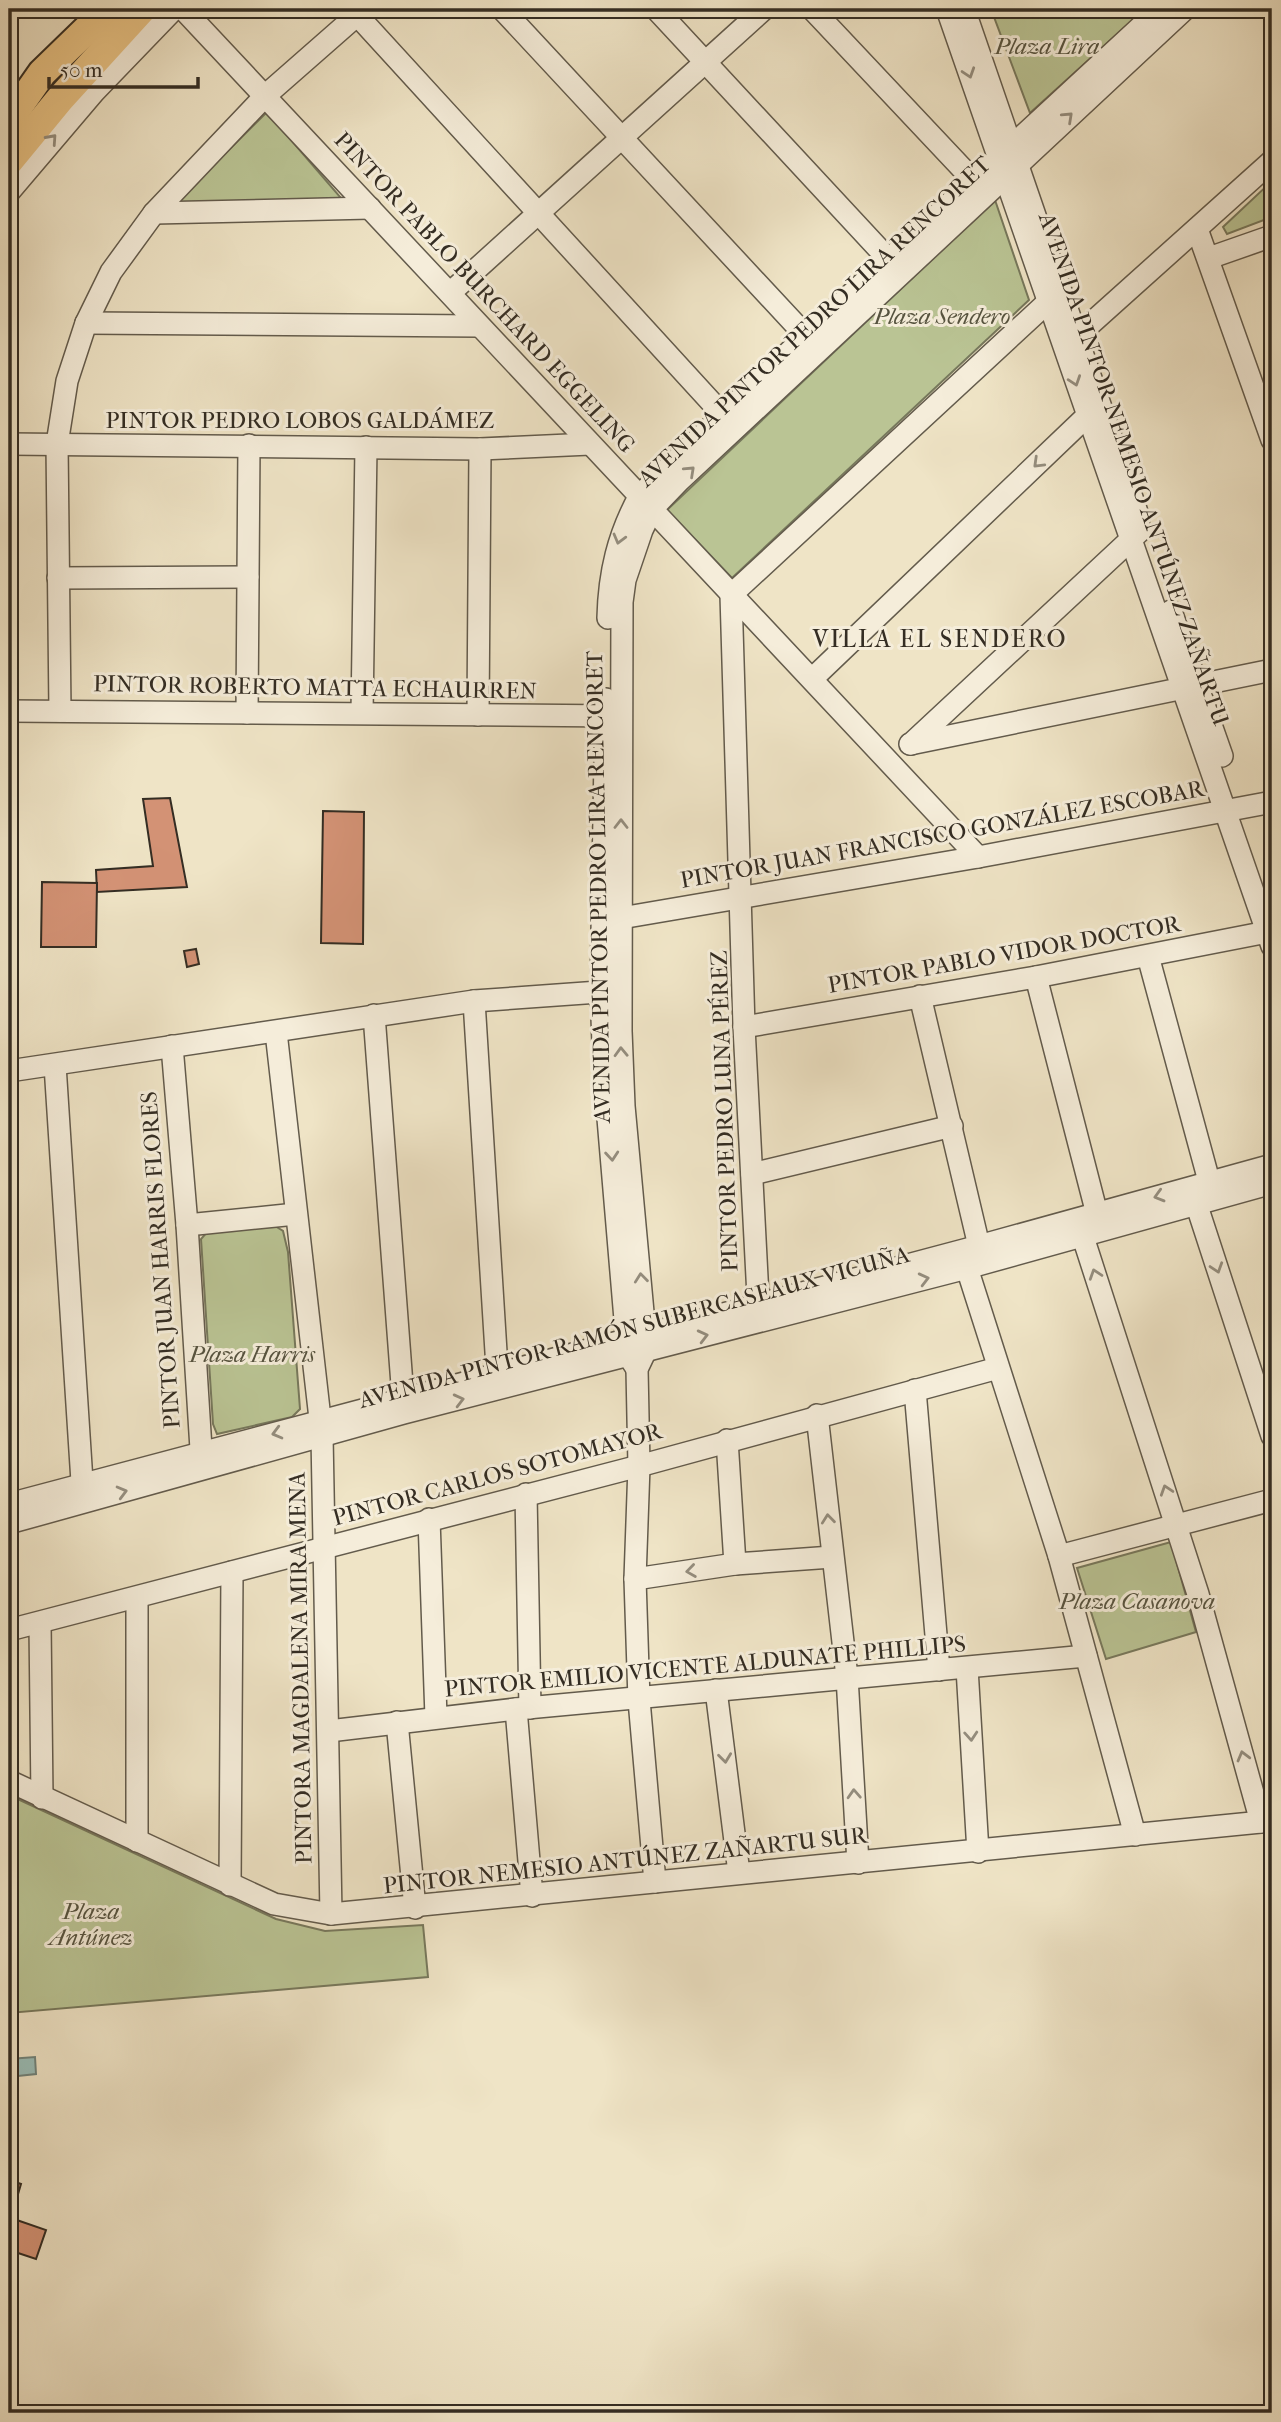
<svg xmlns="http://www.w3.org/2000/svg" width="1281" height="2422" font-family="'IM FELL French Canon',serif">
  <style>
    .green { fill: #bac494; stroke: #77785c; stroke-width: 2 }
    .water { fill: #9abeb8; stroke: #71847c; stroke-width: 2 }
    .building { fill: #d39275; stroke: #342d23; stroke-width: 2 }
    .lines { fill: none; stroke-linecap: round; stroke-linejoin: round }
    .minor-casing { stroke: #635b4c; stroke-width: 24 }
    .major-casing { stroke: #342d23; stroke-width: 32 }
    .minor { stroke: #f5edda; stroke-width: 21 }
    .major { stroke: #e8c283; stroke-width: 28 }
    .oneway { stroke: #948d7e }
    .labels { text-anchor: middle; stroke-width: 6; stroke-linejoin: round; paint-order: stroke }
    .park-label { font-size: 23px; font-style: italic; fill: #56533f; stroke: #f5edda }
    .street-label { font-size: 23px; fill: #342d23; stroke: #f5edda }
    .neighbourhood-label { font-size: 24px; letter-spacing: 2px; fill: #342d23; stroke: #f5edda }
  </style>
  <rect width="100%" height="100%" fill="#efe4c6"/>
  <filter id="stains"><feTurbulence type="fractalNoise" baseFrequency=".00286" numOctaves="4"/><feColorMatrix values="0 0 0 0 .2 0 0 0 0 .09 0 0 0 0 .02 0 0 0 .5 -.17"/></filter>
  <radialGradient id="worn" r=".72"><stop offset=".6" stop-color="#630" stop-opacity="0"/><stop offset="1" stop-color="#630" stop-opacity=".3"/></radialGradient>
  <!-- green -->
  <g class="green">
    <polygon points="991,9 1128,9 1136,17 1030,113"/>
    <polygon points="267,112 341,198 173,205"/>
    <polygon points="1272,181 1272,217 1227,234 1223,227"/>
    <polygon points="995,200 1029,300 732,578 667,510"/>
    <polygon points="275,1226 283,1231 288,1252 300,1409 292,1417 217,1434 213,1424 201,1239 208,1231"/>
    <polygon points="1171,1542 1196,1632 1106,1659 1077,1568"/>
    <polygon points="9,1795 276,1919 325,1931 423,1925 428,1977 9,2013"/>
  </g>
  <!-- water -->
  <polygon class="water" points="35,2057 36,2074 9,2077 9,2059"/>
  <!-- building -->
  <g class="building">
    <polygon points="170,798 187,887 97,892 96,870 153,866 143,799"/>
    <polygon points="323,811 364,812 363,944 321,943"/>
    <polygon points="42,882 97,883 96,947 41,947"/>
    <polygon points="196,949 199,964 187,967 184,951"/>
    <polygon points="9,2180 21,2184 11,2218 46,2230 36,2259 9,2250"/>
  </g>
  <g class="lines">
    <defs>
      <g id="minor">
        <polyline points="183,9 978,857"/>
        <polyline points="502,9 806,336"/>
        <polyline points="656,9 890,261"/>
        <polyline points="812,9 974,181"/>
        <polyline points="947,9 1272,946"/>
        <polyline points="964,9 1139,518"/>
        <polyline points="357,15 724,416"/>
        <polyline points="9,192 94,92 174,9"/>
        <polyline points="154,213 370,208"/>
        <polyline points="1197,229 1272,440"/>
        <polyline points="1209,258 1272,236"/>
        <polyline points="450,293 764,9"/>
        <polyline points="86,323 479,326"/>
        <polyline points="1077,336 1272,161"/>
        <polyline points="9,444 480,449 590,444"/>
        <polyline points="58,578 248,577"/>
        <polyline points="1171,611 1222,756"/>
        <path d="M608 618C609 573 618 535 640 495L806 336 1160 9"/>
        <polyline points="812,679 1087,416"/>
        <polyline points="606,699 601,991 604,1071 628,1355 637,1369"/>
        <polyline points="9,711 619,716"/>
        <polyline points="60,711 57,444 67,381 86,323 111,272 154,213 266,95 364,9"/>
        <polyline points="247,713 249,445"/>
        <polyline points="362,713 366,447"/>
        <polyline points="478,715 480,449"/>
        <polyline points="910,744 1272,670"/>
        <polyline points="911,744 1141,530"/>
        <polyline points="621,918 978,857 1272,802"/>
        <polyline points="1148,956 1209,1181 1196,1203 1272,1436"/>
        <polyline points="1036,977 1097,1214 1083,1237 1198,1594 1261,1822"/>
        <polyline points="920,996 979,1246 967,1268 1059,1556 1135,1835"/>
        <polyline points="474,1001 498,1384"/>
        <polyline points="374,1015 404,1411"/>
        <polyline points="744,1027 1036,977 1272,931"/>
        <polyline points="276,1032 322,1436 331,1914"/>
        <polyline points="172,1046 187,1225 202,1465"/>
        <polyline points="55,1065 83,1497"/>
        <polyline points="9,1071 474,1001 613,991"/>
        <polyline points="752,1174 952,1126"/>
        <polyline points="187,1225 296,1214"/>
        <polyline points="759,1316 744,1027 731,595 1049,301"/>
        <polyline points="915,1390 939,1670"/>
        <polyline points="817,1415 847,1677 858,1863"/>
        <polyline points="727,1440 735,1564"/>
        <polyline points="526,1494 530,1708"/>
        <polyline points="9,1504 979,1246 1272,1165"/>
        <polyline points="429,1519 436,1717"/>
        <polyline points="9,1523 404,1413 967,1268 1272,1183"/>
        <polyline points="1059,1556 1272,1500"/>
        <polyline points="635,1579 735,1564 832,1557"/>
        <polyline points="40,1623 42,1798"/>
        <polyline points="9,1630 639,1466 998,1368"/>
        <polyline points="967,1668 978,1852"/>
        <polyline points="716,1690 739,1873"/>
        <polyline points="516,1709 532,1896"/>
        <polyline points="397,1722 415,1908"/>
        <polyline points="329,1731 516,1709 1086,1656"/>
        <polyline points="9,1781 274,1904 331,1914 1272,1821"/>
        <polyline points="137,1841 137,1598"/>
        <polyline points="655,1882 639,1700 635,1579 639,1466 637,1369 646,1350 645,1334 624,1106 621,1031 622,602 625,580 642,530 652,509 680,480 1185,9"/>
        <polyline points="230,1885 232,1572"/>
      </g>
      <g id="major">
        <polyline points="9,120 42,73 108,9"/>
        <polyline points="9,161 60,99 142,9"/>
      </g>
    </defs>
    <!-- minor casing -->
    <use href="#minor" class="minor-casing"/>
    <!-- major casing -->
    <use href="#major" class="major-casing"/>
    <!-- minor -->
    <use href="#minor" class="minor"/>
    <!-- major -->
    <use href="#major" class="major"/>
  </g>
  <!-- one-way arrows -->
  <defs><path id="oneway-chevron" d="M-2-3.5L2.5 0L-2 3.5" fill="none" stroke-width="1.6" stroke-linecap="round" stroke-linejoin="round" transform="scale(1.75)"/></defs>
  <g class="oneway">
    <use href="#oneway-chevron" transform="translate(969 73) rotate(72)"/>
    <use href="#oneway-chevron" transform="translate(1068 117) rotate(-43)"/>
    <use href="#oneway-chevron" transform="translate(52 139) rotate(-48)"/>
    <use href="#oneway-chevron" transform="translate(1075 381) rotate(71)"/>
    <use href="#oneway-chevron" transform="translate(1038 463) rotate(136)"/>
    <use href="#oneway-chevron" transform="translate(690 471) rotate(-43)"/>
    <use href="#oneway-chevron" transform="translate(619 539) rotate(105)"/>
    <use href="#oneway-chevron" transform="translate(621 824) rotate(-90)"/>
    <use href="#oneway-chevron" transform="translate(621 1052) rotate(-92)"/>
    <use href="#oneway-chevron" transform="translate(612 1156) rotate(85)"/>
    <use href="#oneway-chevron" transform="translate(1159 1196) rotate(164)"/>
    <use href="#oneway-chevron" transform="translate(1217 1268) rotate(72)"/>
    <use href="#oneway-chevron" transform="translate(1095 1274) rotate(-108)"/>
    <use href="#oneway-chevron" transform="translate(641 1278) rotate(-96)"/>
    <use href="#oneway-chevron" transform="translate(924 1279) rotate(-14)"/>
    <use href="#oneway-chevron" transform="translate(703 1336) rotate(-14)"/>
    <use href="#oneway-chevron" transform="translate(459 1400) rotate(-14)"/>
    <use href="#oneway-chevron" transform="translate(277 1433) rotate(165)"/>
    <use href="#oneway-chevron" transform="translate(1166 1490) rotate(-108)"/>
    <use href="#oneway-chevron" transform="translate(122 1492) rotate(-15)"/>
    <use href="#oneway-chevron" transform="translate(828 1519) rotate(-96)"/>
    <use href="#oneway-chevron" transform="translate(691 1571) rotate(172)"/>
    <use href="#oneway-chevron" transform="translate(971 1736) rotate(86)"/>
    <use href="#oneway-chevron" transform="translate(1243 1756) rotate(-105)"/>
    <use href="#oneway-chevron" transform="translate(725 1758) rotate(83)"/>
    <use href="#oneway-chevron" transform="translate(854 1794) rotate(-93)"/>
  </g>
  <g class="labels">
    <!-- park labels -->
    <g class="park-label">
      <text x="1047" y="54">Plaza Lira</text>
      <text x="942" y="324">Plaza Sendero</text>
      <text x="252" y="1362">Plaza Harris</text>
      <text x="1137" y="1609">Plaza Casanova</text>
      <text x="91" y="1919">Plaza<tspan x="91" dy="26">Antúnez</tspan></text>
    </g>
    <!-- street labels -->
    <g class="street-label">
      <text transform="translate(485 292) rotate(47)" y="8">PINTOR PABLO BURCHARD EGGELING</text>
      <text transform="translate(814 321) rotate(-43)" y="8">AVENIDA PINTOR PEDRO LIRA RENCORET</text>
      <text x="300" y="428">PINTOR PEDRO LOBOS GALDÁMEZ</text>
      <text transform="translate(1134 469) rotate(71)" y="8">AVENIDA PINTOR NEMESIO ANTÚNEZ ZAÑARTU</text>
      <text transform="translate(315 687) rotate(1)" y="8">PINTOR ROBERTO MATTA ECHAURREN</text>
      <text transform="translate(942 834) rotate(-10)" y="8">PINTOR JUAN FRANCISCO GONZÁLEZ ESCOBAR</text>
      <text transform="translate(598 887) rotate(-91)" y="8">AVENIDA PINTOR PEDRO LIRA RENCORET</text>
      <text transform="translate(1004 954) rotate(-10)" y="8">PINTOR PABLO VIDOR DOCTOR</text>
      <text transform="translate(724 1111) rotate(-92)" y="8">PINTOR PEDRO LUNA PÉREZ</text>
      <text transform="translate(160 1260) rotate(-94)" y="8">PINTOR JUAN HARRIS FLORES</text>
      <text transform="translate(634 1327) rotate(-15)" y="8">AVENIDA PINTOR RAMÓN SUBERCASEAUX VICUÑA</text>
      <text transform="translate(497 1474) rotate(-15)" y="8">PINTOR CARLOS SOTOMAYOR</text>
      <text transform="translate(705 1666) rotate(-5)" y="8">PINTOR EMILIO VICENTE ALDUNATE PHILLIPS</text>
      <text transform="translate(300 1668) rotate(-91)" y="8">PINTORA MAGDALENA MIRA MENA</text>
      <text transform="translate(625 1860) rotate(-6)" y="8">PINTOR NEMESIO ANTÚNEZ ZAÑARTU SUR</text>
    </g>
    <!-- neighbourhood labels -->
    <g class="neighbourhood-label">
      <text x="940" y="647">VILLA EL SENDERO</text>
    </g>
  </g>
  <!-- margin -->
  <rect width="1281" height="2422" fill="none" stroke="#efe4c6" stroke-width="35"/>
  <rect x="10" y="10" width="1260" height="2401" fill="none" stroke="#342d23" stroke-width="3.5"/>
  <rect x="18" y="18" width="1246" height="2387" fill="none" stroke="#342d23" stroke-width="2"/>
  <!-- scale -->
  <path d="M49 77v10h149v-10" fill="none" stroke="#342d23" stroke-width="3.5"/>
  <text x="60" y="77" font-size="21" fill="#342d23" stroke="#f5edda" stroke-width="5" paint-order="stroke">50 m</text>
  <rect width="100%" height="100%" filter="url(#stains)"/>
  <rect width="100%" height="100%" fill="url(#worn)"/>
</svg>
